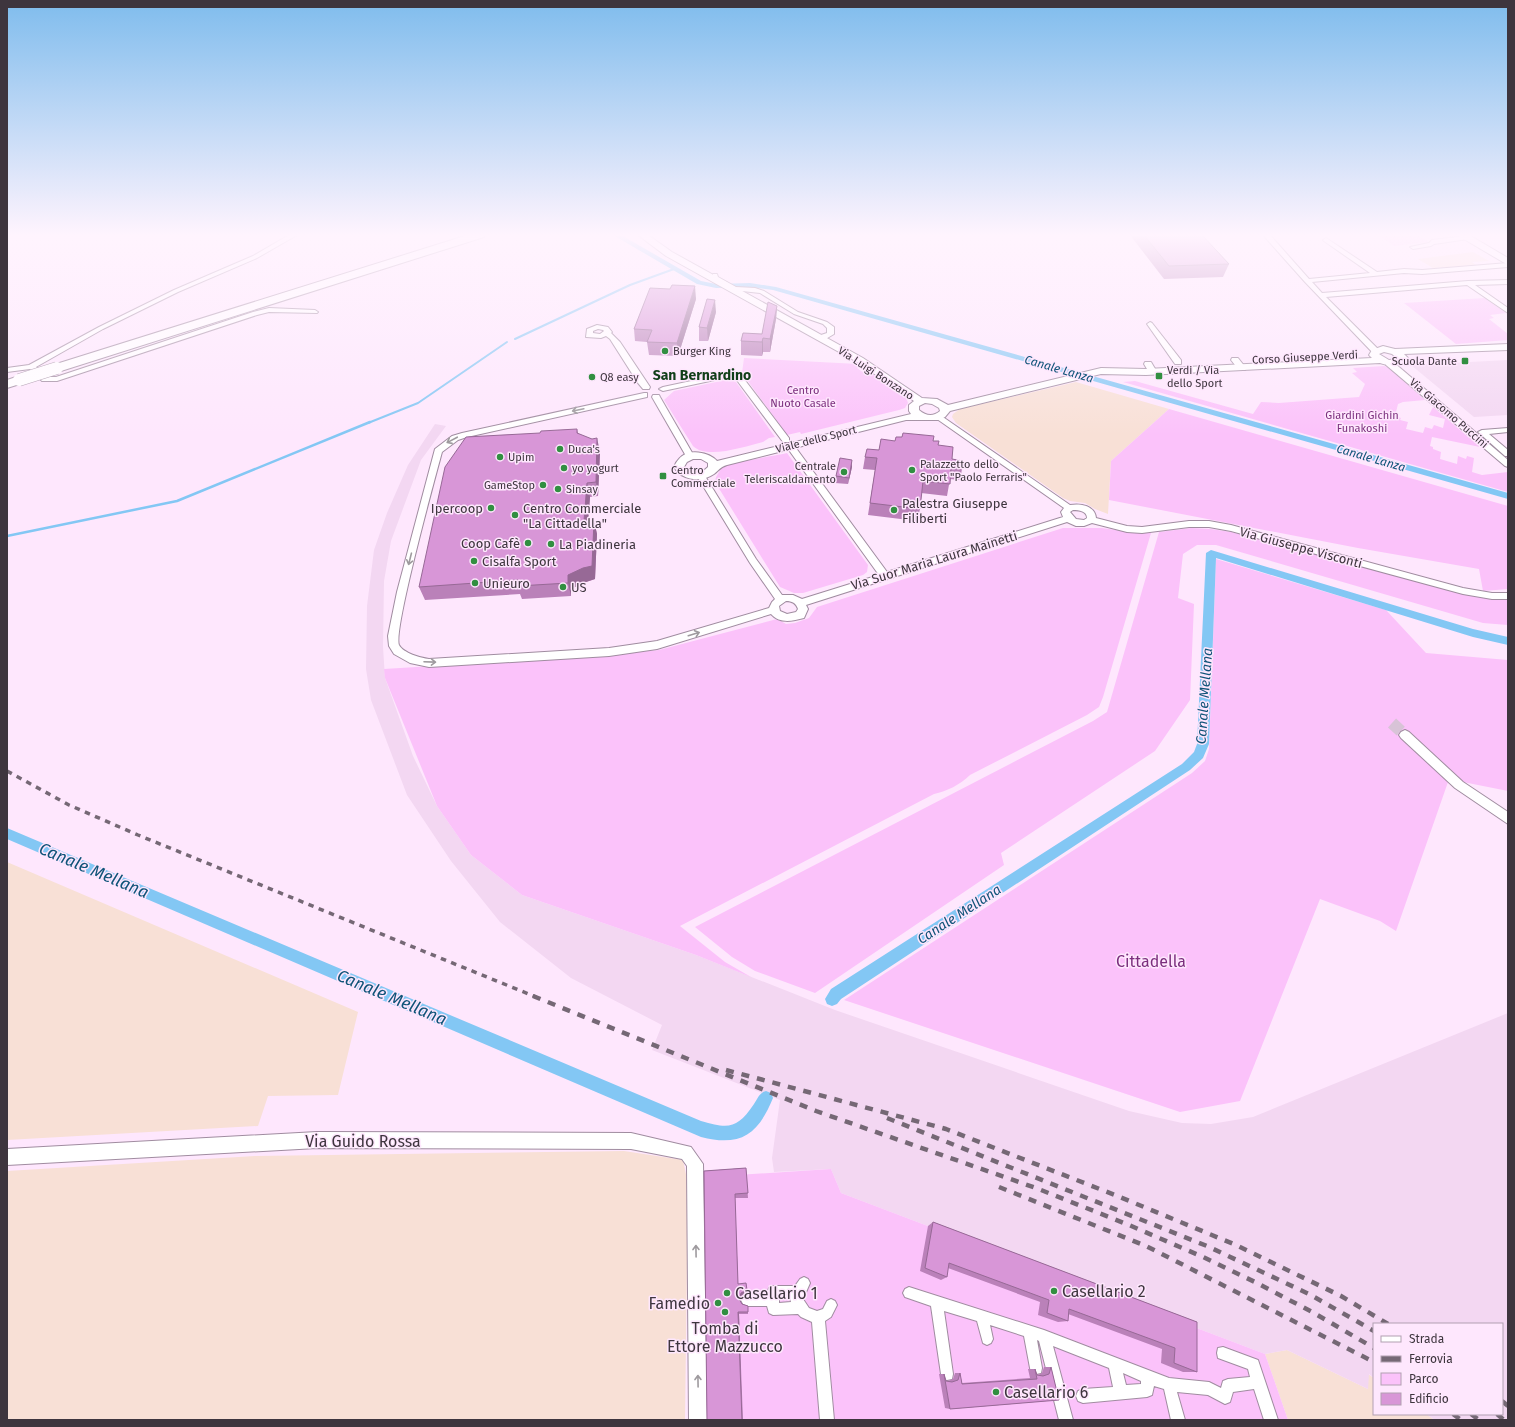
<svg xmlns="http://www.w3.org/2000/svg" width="1515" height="1427" font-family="'Fira Sans',sans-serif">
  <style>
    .industrial { fill: #f8e0d6 }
    .built { fill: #f3d7f2 }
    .green { fill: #fbc2fa }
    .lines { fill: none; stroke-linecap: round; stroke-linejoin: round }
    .stream-far1 { stroke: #83c7f4; stroke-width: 2 }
    .stream { stroke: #83c7f4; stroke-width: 2.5 }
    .canal { fill: #83c7f4; fill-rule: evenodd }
    .minor-tunnel { stroke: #d8c3d7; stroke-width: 12; stroke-dasharray: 12 6; stroke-linecap: butt }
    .pedestrian-casing { stroke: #a08ca0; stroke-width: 2 }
    .minor-casing { stroke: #a08ca0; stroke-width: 2 }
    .tertiary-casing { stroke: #a08ca0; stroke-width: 2 }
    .primary-casing { stroke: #a08ca0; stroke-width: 2 }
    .trunk-casing { stroke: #a08ca0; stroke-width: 2 }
    .pedestrian { fill: #fff; fill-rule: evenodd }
    .minor { fill: #fff; fill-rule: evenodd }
    .tertiary { fill: #fff; fill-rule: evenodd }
    .primary { fill: #fff; fill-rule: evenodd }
    .trunk { fill: #fff; fill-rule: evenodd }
    .rail-far1 { stroke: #756875; stroke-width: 3.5; stroke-dasharray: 5.5 5.5; stroke-linecap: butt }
    .rail { stroke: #756875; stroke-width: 4.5; stroke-dasharray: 8 8; stroke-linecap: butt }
    .trunk-bridge-casing { stroke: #a08ca0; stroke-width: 13; stroke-linecap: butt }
    .trunk-bridge { stroke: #fff; stroke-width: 12 }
    .wall { fill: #ba81b9 }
    .shaded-wall { fill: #976996 }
    .building { fill: #d896d7; stroke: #976996 }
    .oneway { stroke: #9e9a9e }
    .poi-dot { fill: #318f41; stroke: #fee7fd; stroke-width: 1.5 }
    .labels { text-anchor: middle; stroke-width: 3; stroke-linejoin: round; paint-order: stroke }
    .far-poi-label { font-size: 11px; fill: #3e353e; stroke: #fee7fd; text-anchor: start }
    .far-street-label { font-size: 11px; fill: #3e353e; stroke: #fee7fd }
    .far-park-label { font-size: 11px; fill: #7b2e7d; stroke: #fee7fd }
    .far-water-label { font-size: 12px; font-style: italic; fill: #105479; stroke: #fee7fd }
    .poi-label { font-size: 13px; fill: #3e353e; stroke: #fee7fd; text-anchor: start }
    .street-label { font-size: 13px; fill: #3e353e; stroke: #fee7fd }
    .far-district-label { font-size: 14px; font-weight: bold; fill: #113e19; stroke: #fee7fd }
    .water-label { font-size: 14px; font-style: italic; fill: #105479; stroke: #fee7fd }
    .near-park-label { font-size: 16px; fill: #7b2e7d; stroke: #fee7fd }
    .near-street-label { font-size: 16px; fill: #3e353e; stroke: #fee7fd }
    .near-poi-label { font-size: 16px; fill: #3e353e; stroke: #fee7fd; text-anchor: start }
    .near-water-label { font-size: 17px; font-style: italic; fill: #105479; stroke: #fee7fd }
  </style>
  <rect width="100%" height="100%" fill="#fee7fd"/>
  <!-- industrial -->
  <g class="industrial">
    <polygon points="1473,252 1489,261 1472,262 1476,265 1433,268 1418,259"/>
    <polygon points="1076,382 1169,409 1111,461 1108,514 1095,509 1085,503 1070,501 1063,498 956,423 952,417 953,414 960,409"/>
    <polygon points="7,862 358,1012 338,1095 268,1096 258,1126 7,1140"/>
    <polygon points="624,1151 683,1160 688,1184 685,1420 7,1420 7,1171 255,1156"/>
    <polygon points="1287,1350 1368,1389 1368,1374 1374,1378 1374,1414 1426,1414 1435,1420 1288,1420 1265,1354"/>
  </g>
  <!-- built -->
  <g class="built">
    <polygon points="1508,360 1508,415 1474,417 1411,365"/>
    <polygon points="435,424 446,426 421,460 391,541 384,581 383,647 385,678 413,756 437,806 471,855 522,895 696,955 835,1010 1129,1111 1182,1123 1211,1124 1253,1117 1508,1013 1508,1420 1435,1420 1426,1414 1502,1414 1502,1324 1374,1324 1374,1378 1369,1374 1368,1389 1287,1350 1265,1354 841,1193 831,1169 774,1172 772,1158 780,1100 652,1050 662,1025 571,978 500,922 451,861 407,795 371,700 366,669 367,606 374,550 387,513 408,465"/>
  </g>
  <!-- green -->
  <g class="green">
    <polygon points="1378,235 1418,235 1428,242 1394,246"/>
    <polygon points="1485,298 1506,313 1490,315 1494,318 1489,319 1508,334 1508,340 1456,344 1404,303"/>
    <polygon points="744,358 858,364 861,366 857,368 864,373 869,372 906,397 908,403 905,408 899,410 801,434 800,432 787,435 742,373"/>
    <polygon points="1384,366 1388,367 1425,400 1403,402 1398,404 1395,416 1401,418 1400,420 1408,422 1406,429 1423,433 1425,427 1432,429 1434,425 1443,428 1445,419 1429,415 1433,407 1480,447 1432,437 1430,446 1433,447 1433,449 1441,452 1440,459 1457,464 1458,456 1466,459 1467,456 1474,458 1472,472 1482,475 1508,472 1508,492 1123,382 1135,381 1253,414 1261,402 1279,403 1359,397 1365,384 1352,373 1357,372 1353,368"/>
    <path d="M730 379 736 382 775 437 769 438 763 442C746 446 707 460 693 446L664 400 674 391Z"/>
    <polygon points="1169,409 1508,506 1508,589 1483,591 1479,569 1358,548 1109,500 1111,461"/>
    <path d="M787 453 868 565 867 572 863 575 803 593H794L780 587 715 482C715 478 719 471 722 468 729 462 776 456 787 453Z"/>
    <path d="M1063 528H1102L1130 532 1151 533 1103 697 1099 707 1087 715 970 775C960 785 947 791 934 794L680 926 725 962 751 977 696 955 522 895 471 855 437 806 385 678 384 669 608 655 659 650 777 619 786 624 795 623 809 618 817 607Z"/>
    <polygon points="1191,528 1211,529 1231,532 1463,594 1495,600 1508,600 1508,625 1483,623 1216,545 1197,545 1183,554 1178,598 1194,604 1190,700 1155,751 1001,853 1004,865 815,993 755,971 732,957 695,927 1093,721 1107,712 1159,532"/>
    <polygon points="1216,559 1386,610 1426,653 1508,660 1508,791 1463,782 1400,737 1448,782 1396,931 1380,921 1320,899 1240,1101 1180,1112 844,1000 1192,773 1205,761 1209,749"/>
    <polygon points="831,1169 841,1193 1265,1354 1288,1420 709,1420 706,1177"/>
  </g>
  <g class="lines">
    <!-- stream-far1 -->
    <g class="stream-far1">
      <polyline points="515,339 630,285 674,269"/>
      <polyline points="368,423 418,403 507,342"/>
    </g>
    <!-- stream -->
    <polyline class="stream" points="7,536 177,501 370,422"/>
    <!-- canal -->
    <g class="canal">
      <polygon points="613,235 621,235 701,281 716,284 750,283 776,287 1508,493 1508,499 773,290 750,287 716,288 697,284"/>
      <polygon points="1211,550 1473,629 1508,637 1508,645 1473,637 1216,558 1209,744 1203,758 1190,770 841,999 837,1004 832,1006 827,1004 825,999 831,989 1182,764 1194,752 1197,744 1206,553"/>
      <path d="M7 828 701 1121C729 1129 737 1129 754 1104 758 1098 759 1093 766 1091L771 1093 773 1098C758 1135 740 1147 701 1137L7 839Z"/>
    </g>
    <!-- minor-tunnel -->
    <polyline class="minor-tunnel" points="1392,723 1405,735"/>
    <defs>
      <g id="pedestrian">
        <path d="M804 1277 808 1279 810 1283 803 1299 809 1308 817 1311 823 1309 827 1301 831 1299 835 1301 837 1305 831 1317 825 1321 834 1420H820L812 1322 801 1317 798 1314 773 1315 769 1313 767 1306H747L743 1304 741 1300 743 1296 747 1294H767L769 1288 773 1286H795L800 1279ZM779 1298H790L791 1302 779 1303Z"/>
        <path d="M909 1287 1044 1330 1169 1378 1209 1382 1221 1388 1223 1381 1228 1379 1250 1377 1248 1369 1218 1358 1217 1353 1218 1348 1223 1347 1258 1360 1278 1420H1264L1254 1389 1233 1392 1230 1402 1225 1404 1208 1395 1177 1392 1185 1420H1171L1164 1389 1154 1386 1152 1395 1147 1397 1083 1403 1078 1401 1076 1396 1078 1391 1083 1389 1113 1387 1109 1368 1053 1346 1073 1420H1059L1039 1341 1037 1340 1042 1368 1041 1373 1036 1374 1031 1373 1030 1368 1024 1336 990 1325 993 1339 991 1343 987 1345 983 1343 977 1321 944 1311 953 1374 952 1379 947 1380 942 1379 941 1374 931 1306 905 1297 903 1293 905 1289ZM1123 1373 1141 1381V1384L1126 1385Z"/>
      </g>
      <g id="minor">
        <polygon points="289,235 297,235 257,258 178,292 103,329 36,367 47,377 56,377 253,312 269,308 315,310 318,312 317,313 269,312 257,315 57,381 42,381 30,369 7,372 7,368 29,365 99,327 174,290 253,256"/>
        <polygon points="1263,235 1270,235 1309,279 1370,273 1324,241 1323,240 1326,238 1377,272 1404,269 1422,270 1508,263 1508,267 1422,274 1404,273 1312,282 1322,293 1468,281 1508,280 1508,284 1475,285 1508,308 1508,313 1467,285 1326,297 1380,351 1379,353 1373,353 1305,282"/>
        <polygon points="1466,236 1468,237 1468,239 1434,244 1431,246 1413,249 1410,247 1429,243 1432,240"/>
        <polygon points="713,274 717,274 718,277 736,287 755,288 764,291 798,312 827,322 834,327 834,334 824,340 818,340 818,336 827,333 827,328 823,324 794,314 760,293 733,290 713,279"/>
        <polygon points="1150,322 1152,323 1181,360 1181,364 1175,364 1147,324"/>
        <path d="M597 325 608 327 612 332 611 333 620 342 650 387 649 389H643L638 383 610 339 606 336 601 338 586 337 587 329ZM598 329 603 330 604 331 600 334 593 333V331Z"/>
        <polygon points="1232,358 1238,358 1246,368 1245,370 1239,370 1231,360"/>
        <polygon points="1386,361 1392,361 1508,460 1508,467 1505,466 1386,365"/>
        <polygon points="1145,362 1151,362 1157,372 1156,374 1150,374 1144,364"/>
        <polygon points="724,374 741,375 789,438 789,442 783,442 736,379 724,378 663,391 659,389 663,387"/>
        <path d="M644 393H647V397L467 437 458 440 442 452C435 478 393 631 399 645 403 653 421 658 429 659L609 648 657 641 769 608 772 602 775 599 750 563 697 476 701 473 705 476 756 559 782 595H793L802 599 879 575 786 446 790 444H793L887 572 1063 517 1061 512 1064 508 937 419 936 417 940 415 1070 505C1081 503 1095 506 1096 518L1127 526 1142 527 1189 521H1209L1231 525 1463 588 1492 593H1508V599H1492L1463 594 1231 531 1209 527H1189L1142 533 1127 532 1092 523 1084 526H1076L1067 522 806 605 808 609 804 618C792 621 780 624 771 614L657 649 609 656 429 667 410 663 394 654 389 646 388 636 397 592 435 449 452 436 462 433ZM1073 510C1079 510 1087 511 1087 518L1084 520 1076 519 1070 512ZM786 601C792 601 796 603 798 609L796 612 787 614 780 611 779 606Z"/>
        <polygon points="653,395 659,395 660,397 694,456 693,458 687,458 686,456 652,397"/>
        <polygon points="1508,428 1508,432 1489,434 1508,450 1508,456 1505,456 1478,432 1482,430"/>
        <polygon points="1405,730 1409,732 1463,782 1508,812 1508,824 1455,788 1401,738 1399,735 1401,732"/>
        <polygon points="317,1132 631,1133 691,1147 703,1164 707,1420 689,1420 687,1166 682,1159 631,1149 317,1148 7,1165 7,1149"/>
      </g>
      <path id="tertiary" d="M638 235H648L672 252 863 358 922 398 937 399 948 405 1101 368 1146 369 1372 358 1369 355 1372 350 1383 346 1395 349 1508 344V350L1404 354 1408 358C1402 368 1389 366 1380 363L1146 375 1101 374 950 411 945 417 938 420H906L727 465C720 467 719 470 714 474 701 483 681 480 674 467 675 464 677 461 679 459 688 448 709 452 717 461L911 414 909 411V405L914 401 857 362 666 256ZM1384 352 1392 354 1398 359 1389 360 1379 354ZM925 403 932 404 939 408 940 411C933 417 926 416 919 410V406ZM693 459H701L708 463V467C701 474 691 475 684 467L687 462Z"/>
      <polygon id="primary" points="1457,235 1469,235 1508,258 1508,265"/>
      <g id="trunk">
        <polygon points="468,235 485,235 484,237 61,371 53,371 51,368 53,365"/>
        <polygon points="19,376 23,377 25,380 23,383 7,388 7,380"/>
      </g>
    </defs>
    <!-- pedestrian casing -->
    <use href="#pedestrian" class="pedestrian-casing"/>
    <!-- minor casing -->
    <use href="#minor" class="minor-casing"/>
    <!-- tertiary casing -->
    <use href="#tertiary" class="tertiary-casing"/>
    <!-- primary casing -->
    <use href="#primary" class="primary-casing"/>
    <!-- trunk casing -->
    <use href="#trunk" class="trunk-casing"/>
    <!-- pedestrian -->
    <use href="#pedestrian" class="pedestrian"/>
    <!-- minor -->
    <use href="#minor" class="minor"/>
    <!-- tertiary -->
    <use href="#tertiary" class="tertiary"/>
    <!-- primary -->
    <use href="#primary" class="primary"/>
    <!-- trunk -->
    <use href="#trunk" class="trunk"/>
    <!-- rail-far1 -->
    <polyline class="rail-far1" points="7,771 69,805 138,835 536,997"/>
    <!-- rail -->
    <g class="rail">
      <polyline points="533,996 816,1111 1036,1188 1129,1225 1203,1257 1257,1283 1314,1313 1374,1348"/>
      <polyline points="726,1070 946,1129 1115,1195 1236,1245 1341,1296 1388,1324"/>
      <polyline points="887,1118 1207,1246 1309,1294 1374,1331"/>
      <polyline points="999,1187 1146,1246 1374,1362"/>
      <polyline points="1502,1401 1508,1406"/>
      <polyline points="1453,1414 1461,1420"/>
      <polyline points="1471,1414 1479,1420"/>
      <polyline points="1497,1414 1504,1420"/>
    </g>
    <defs>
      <polyline id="trunk-bridge" points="19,380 57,368"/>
    </defs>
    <!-- trunk-bridge casing -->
    <use href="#trunk-bridge" class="trunk-bridge-casing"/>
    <!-- trunk-bridge -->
    <use href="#trunk-bridge" class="trunk-bridge"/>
  </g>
  <!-- wall -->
  <g class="wall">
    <polygon points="1130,235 1202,235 1229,264 1223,277 1164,279"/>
    <polygon points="696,299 678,356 649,355 647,342 635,341 634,329"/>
    <polygon points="777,306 776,319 770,352 763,352 762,356 741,355 741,341 762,334"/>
    <polygon points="716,312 708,341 699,341 699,327"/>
    <polygon points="577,429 578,433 600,452 598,496 590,497 588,521 594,521 597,534 595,579 586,582 571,589 571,596 522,599 520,594 425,600 419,587"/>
    <polygon points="895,441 933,441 938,445 962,469 960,480 950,479 947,496 921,493 920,509 917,521 868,515 875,470 863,469 865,457 879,450"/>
    <polygon points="852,467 848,484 835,483 836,476"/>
    <polygon points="746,1168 748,1198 735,1198 738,1284 747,1292 742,1295 740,1300 742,1304 748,1306 748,1314 739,1314 743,1420 756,1419 756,1420 707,1420 704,1171"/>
    <polygon points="933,1222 1197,1322 1197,1372 1183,1372 1161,1363 1162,1349 1068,1314 1068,1321 1058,1322 1038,1315 1040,1302 948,1268 947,1277 941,1280 920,1271 928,1226"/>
    <polygon points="1044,1367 1051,1367 1059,1400 950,1409 945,1408 939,1374 944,1374 946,1381 948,1381 953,1379 955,1373 960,1373 962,1383 1030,1378 1028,1369 1035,1369 1037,1375 1038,1375 1042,1373"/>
  </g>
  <!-- shaded-wall -->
  <g class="shaded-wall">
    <polygon points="695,286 696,299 678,356 677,343"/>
    <polygon points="715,300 716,312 708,341 707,328"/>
    <polygon points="777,306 776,319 770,352 770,339"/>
    <polygon points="763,338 763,352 762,356 762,342"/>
    <polygon points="597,438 600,452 598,496 596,482"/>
    <polygon points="852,460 852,467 848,484"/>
    <polygon points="587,483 590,497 587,535 584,521"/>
    <polygon points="594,521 597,534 595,579 586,582 571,589 571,596 568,583 568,575"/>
    <polygon points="746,1283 747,1292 742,1295 740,1301 739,1299 741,1293"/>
    <polygon points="738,1312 739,1314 742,1420"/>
  </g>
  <!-- building -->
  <g class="building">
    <polygon points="1144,235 1202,235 1229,264 1169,266"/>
    <polygon points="672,285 695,286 677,343 647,342 652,330 634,329 650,288 670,289"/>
    <polygon points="707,299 715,300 707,328 699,327"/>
    <polygon points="768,302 777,306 770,339 763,338 762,342 741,341 743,333 762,334"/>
    <polygon points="577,429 577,433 592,439 597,438 596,482 587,483 584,521 594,521 592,566 583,568 568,575 568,583 518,586 518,580 419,587 445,467 466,437 540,433 541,431"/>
    <polygon points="903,433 934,436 933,441 939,441 938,445 953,447 952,459 963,461 962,469 951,467 950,484 923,481 920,509 870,503 877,458 865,457 867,449 879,450 881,439 895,441 896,437 902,437"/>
    <polygon points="840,458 852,460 849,478 836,476"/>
    <polygon points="746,1168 748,1193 735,1194 738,1284 746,1283 747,1290 741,1293 739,1299 742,1304 748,1306 748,1312 738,1312 742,1420 707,1420 704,1171"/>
    <polygon points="933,1222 1197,1322 1197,1372 1174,1363 1175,1348 1069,1309 1068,1321 1047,1313 1049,1300 949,1263 947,1277 925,1268"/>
    <polygon points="1051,1367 1059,1400 950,1409 944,1374 946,1381 952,1382 958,1380 960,1373 962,1384 1037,1379 1035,1369 1037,1375 1043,1376 1049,1374"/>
  </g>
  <!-- one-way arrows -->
  <defs><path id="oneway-shaft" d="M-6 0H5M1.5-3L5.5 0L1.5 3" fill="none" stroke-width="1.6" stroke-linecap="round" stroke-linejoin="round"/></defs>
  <g class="oneway">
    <use href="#oneway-shaft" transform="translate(578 410) rotate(168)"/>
    <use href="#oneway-shaft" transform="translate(452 440) rotate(152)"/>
    <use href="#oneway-shaft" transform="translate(410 559) rotate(104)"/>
    <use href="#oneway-shaft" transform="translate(694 634) rotate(-17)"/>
    <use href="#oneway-shaft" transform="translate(430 662) rotate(2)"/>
    <use href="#oneway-shaft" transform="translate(696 1251) rotate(-91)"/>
    <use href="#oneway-shaft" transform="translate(698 1381) rotate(-91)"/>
  </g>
  <!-- sky -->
  <linearGradient id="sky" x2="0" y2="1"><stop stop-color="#7fbced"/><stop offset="0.54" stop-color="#fff4fe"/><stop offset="1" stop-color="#fff4fe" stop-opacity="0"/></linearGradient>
  <rect width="1515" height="435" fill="url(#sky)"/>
  <!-- markers -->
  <g class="poi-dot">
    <circle cx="665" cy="351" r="4"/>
    <rect x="1461" y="357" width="8" height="8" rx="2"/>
    <rect x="1155" y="372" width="8" height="8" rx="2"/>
    <circle cx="592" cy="377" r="4"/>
    <circle cx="560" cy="449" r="4"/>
    <circle cx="500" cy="457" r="4"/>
    <circle cx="564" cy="468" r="4"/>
    <circle cx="912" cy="470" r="4"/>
    <circle cx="844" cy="472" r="4"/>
    <rect x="659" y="472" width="8" height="8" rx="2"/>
    <circle cx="543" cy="485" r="4"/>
    <circle cx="558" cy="489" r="4"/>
    <circle cx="491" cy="508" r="4"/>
    <circle cx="894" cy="510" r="4"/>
    <circle cx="515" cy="515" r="4"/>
    <circle cx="528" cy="543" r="4"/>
    <circle cx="551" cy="544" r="4"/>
    <circle cx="474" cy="561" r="4"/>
    <circle cx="475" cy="583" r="4"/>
    <circle cx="563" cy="587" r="4"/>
    <circle cx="1054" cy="1291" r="4"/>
    <circle cx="727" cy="1293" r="4"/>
    <circle cx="718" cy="1303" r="4"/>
    <circle cx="725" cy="1312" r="4"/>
    <circle cx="996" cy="1392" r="4"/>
  </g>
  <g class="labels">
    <!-- far-poi labels -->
    <g class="far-poi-label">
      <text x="673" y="355">Burger King</text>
      <text x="1457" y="365" text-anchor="end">Scuola Dante</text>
      <text x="1167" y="374">Verdi / Via<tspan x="1167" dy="13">dello Sport</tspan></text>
      <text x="600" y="381">Q8 easy</text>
      <text x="568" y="453">Duca's</text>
      <text x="508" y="461">Upim</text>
      <text x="920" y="468">Palazzetto dello<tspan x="920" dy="13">Sport "Paolo Ferraris"</tspan></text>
      <text x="836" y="470" text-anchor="end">Centrale<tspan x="836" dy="13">Teleriscaldamento</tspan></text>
      <text x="572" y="472">yo yogurt</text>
      <text x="671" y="474">Centro<tspan x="671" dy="13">Commerciale</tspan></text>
      <text x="535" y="489" text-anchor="end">GameStop</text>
      <text x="566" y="493">Sinsay</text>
    </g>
    <!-- far-street labels -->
    <g class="far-street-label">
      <text transform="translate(1305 357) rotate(-3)" y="4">Corso Giuseppe Verdi</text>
      <text transform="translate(876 373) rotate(33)" y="4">Via Luigi Bonzano</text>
      <text transform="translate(1449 413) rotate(41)" y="4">Via Giacomo Puccini</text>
      <text transform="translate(816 439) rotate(-14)" y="4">Viale dello Sport</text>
    </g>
    <!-- far-park labels -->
    <g class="far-park-label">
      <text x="803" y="394">Centro<tspan x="803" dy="13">Nuoto Casale</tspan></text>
      <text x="1362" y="419">Giardini Gichin<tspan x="1362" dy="13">Funakoshi</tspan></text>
    </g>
    <!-- far-water labels -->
    <g class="far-water-label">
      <text transform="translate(1059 369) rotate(16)" y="4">Canale Lanza</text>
      <text transform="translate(1371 458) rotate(16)" y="4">Canale Lanza</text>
    </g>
    <!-- poi labels -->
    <g class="poi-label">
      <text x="902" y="508">Palestra Giuseppe<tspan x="902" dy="15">Filiberti</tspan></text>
      <text x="483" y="513" text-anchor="end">Ipercoop</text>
      <text x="523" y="513">Centro Commerciale<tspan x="523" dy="15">"La Cittadella"</tspan></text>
      <text x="520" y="548" text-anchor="end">Coop Cafè</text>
      <text x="559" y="549">La Piadineria</text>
      <text x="482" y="566">Cisalfa Sport</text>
      <text x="483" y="588">Unieuro</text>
      <text x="571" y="592">US</text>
    </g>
    <!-- street labels -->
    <g class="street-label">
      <text transform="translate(1301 547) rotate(15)" y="5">Via Giuseppe Visconti</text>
      <text transform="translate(934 560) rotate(-17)" y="5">Via Suor Maria Laura Mainetti</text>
    </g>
    <!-- far-district labels -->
    <g class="far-district-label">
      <text x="702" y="380">San Bernardino</text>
    </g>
    <!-- water labels -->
    <g class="water-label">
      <text transform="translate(1204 696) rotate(-86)" y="5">Canale Mellana</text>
      <text transform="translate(959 914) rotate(-33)" y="5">Canale Mellana</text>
    </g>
    <!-- near-park labels -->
    <g class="near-park-label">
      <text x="1151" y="967">Cittadella</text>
    </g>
    <!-- near-street labels -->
    <g class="near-street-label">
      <text x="363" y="1147">Via Guido Rossa</text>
    </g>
    <!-- near-poi labels -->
    <g class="near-poi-label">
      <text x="1062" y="1297">Casellario 2</text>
      <text x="735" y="1299">Casellario 1</text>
      <text x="710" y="1309" text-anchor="end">Famedio</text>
      <text x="725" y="1334" text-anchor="middle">Tomba di<tspan x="725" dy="18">Ettore Mazzucco</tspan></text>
      <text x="1004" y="1398">Casellario 6</text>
    </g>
    <!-- near-water labels -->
    <g class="near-water-label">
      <text transform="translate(94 870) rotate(23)" y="6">Canale Mellana</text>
      <text transform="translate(392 997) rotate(23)" y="6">Canale Mellana</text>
    </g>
  </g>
  <!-- border -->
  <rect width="1515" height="1427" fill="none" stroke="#3e353e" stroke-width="16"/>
  <!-- legend -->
  <rect x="1373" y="1323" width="130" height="92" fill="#fee7fd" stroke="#b1a0b1"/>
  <rect x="1381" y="1336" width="20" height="6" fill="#ffffff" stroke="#b1a0b1"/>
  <text x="1409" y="1343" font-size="12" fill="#3e353e">Strada</text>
  <rect x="1381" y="1356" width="20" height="6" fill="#756875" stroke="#b1a0b1"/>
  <text x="1409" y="1363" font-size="12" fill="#3e353e">Ferrovia</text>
  <rect x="1381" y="1373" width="20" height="12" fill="#fbc2fa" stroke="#b1a0b1"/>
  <text x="1409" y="1383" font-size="12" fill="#3e353e">Parco</text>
  <rect x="1381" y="1393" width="20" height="12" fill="#d896d7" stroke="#b1a0b1"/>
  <text x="1409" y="1403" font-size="12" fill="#3e353e">Edificio</text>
</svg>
